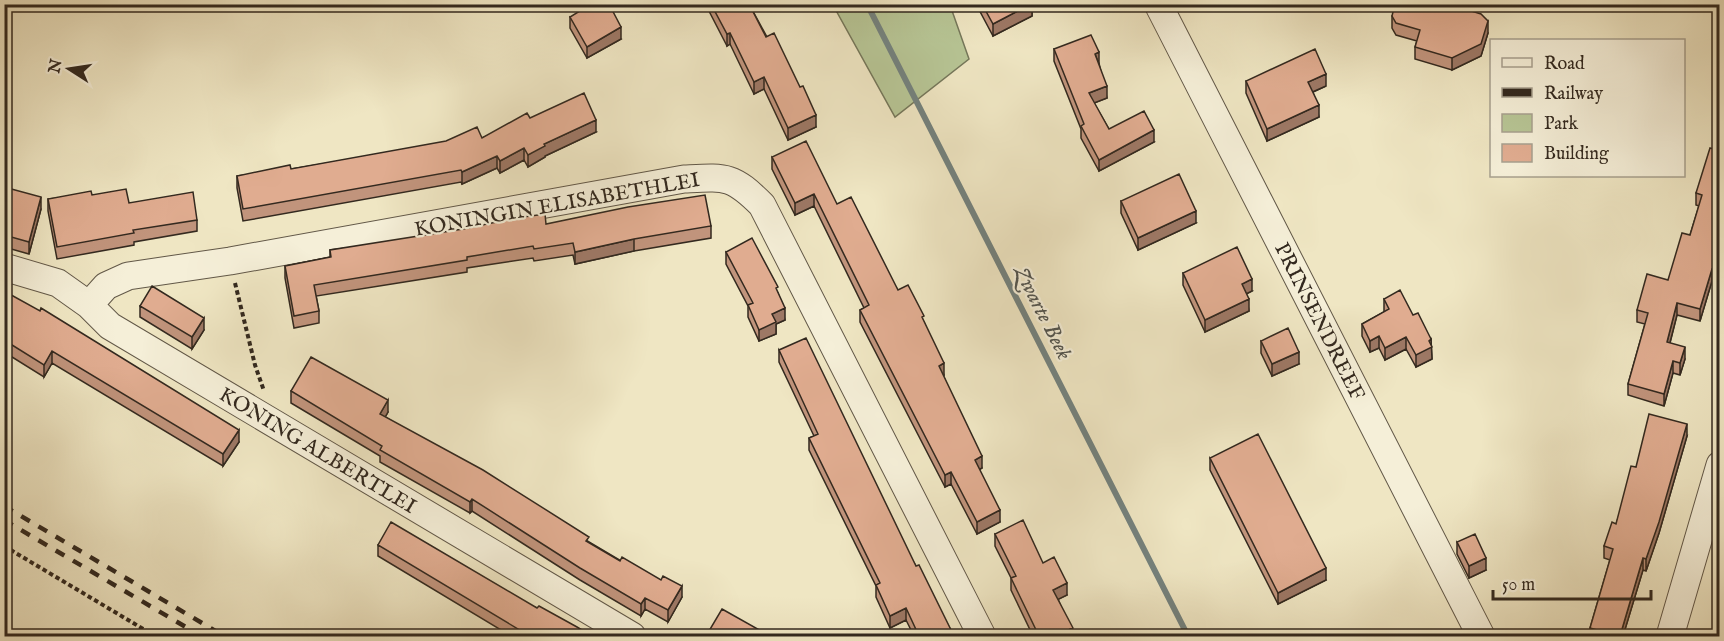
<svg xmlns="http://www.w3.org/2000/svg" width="1724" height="641" font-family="'IM FELL English',serif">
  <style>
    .green { fill: #b7c595; stroke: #75775a; stroke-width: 1.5 }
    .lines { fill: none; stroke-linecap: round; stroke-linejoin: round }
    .stream { stroke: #74827e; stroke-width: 6 }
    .minor-casing { stroke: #625848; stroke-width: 29 }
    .path { stroke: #33291f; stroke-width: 4; stroke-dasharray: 4.5 3; stroke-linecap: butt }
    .minor { stroke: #f5efd8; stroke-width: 27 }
    .rail { stroke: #33291f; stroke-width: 4.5; stroke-dasharray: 10 10; stroke-linecap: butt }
    .wall { fill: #c1947c; stroke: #33291f; stroke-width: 1.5 }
    .shaded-wall { fill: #9d7865; stroke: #33291f; stroke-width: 1.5 }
    .building { fill: #e0ac90; stroke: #33291f; stroke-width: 1.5 }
    .labels { text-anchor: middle; stroke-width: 4.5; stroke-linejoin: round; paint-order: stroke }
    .street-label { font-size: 21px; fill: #33291f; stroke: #f5efd8 }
    .water-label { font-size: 22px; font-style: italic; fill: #53554f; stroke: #f5efd8 }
  </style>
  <rect width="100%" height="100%" fill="#efe6c3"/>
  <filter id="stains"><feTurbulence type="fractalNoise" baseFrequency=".00333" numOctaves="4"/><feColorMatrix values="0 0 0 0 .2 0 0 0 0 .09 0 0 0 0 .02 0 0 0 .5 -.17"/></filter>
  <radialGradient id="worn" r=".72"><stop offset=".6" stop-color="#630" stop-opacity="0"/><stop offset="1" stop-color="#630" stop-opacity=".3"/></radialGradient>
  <!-- green -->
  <path class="green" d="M 833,5 L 950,5 L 969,59 L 895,117 Z"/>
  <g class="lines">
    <!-- stream -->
    <path class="stream" d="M 867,4 L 1188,636"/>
    <defs>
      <path id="minor" d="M 1158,4 L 1481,636
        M 4,267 L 58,283 L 89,305 L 110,326 L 632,636
        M 89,305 L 106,286 L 128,276 L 230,261 L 684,179 C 726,177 732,175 762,205 L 982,636
        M 1670,636 L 1720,465"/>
    </defs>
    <!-- minor casing -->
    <use href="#minor" class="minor-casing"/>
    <!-- path -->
    <path class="path" d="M 235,283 L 255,365 L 264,391
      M 4,546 L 155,636"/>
    <!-- minor -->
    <use href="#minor" class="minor"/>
    <!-- rail -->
    <path class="rail" d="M 4,506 L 224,636
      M 4,520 L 201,636"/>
  </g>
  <!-- wall -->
  <path class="wall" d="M 709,4 L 749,4 L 816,127 L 788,140 L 764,89 L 754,94 L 730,44 L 727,46 L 709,11 Z
    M 976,4 L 1032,4 L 1032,16 L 993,36 Z
    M 1471,11 L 1488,33 L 1481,56 L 1452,70 L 1415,59 L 1415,47 L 1417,41 L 1396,35 L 1392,28 L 1392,16 Z
    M 570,17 L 621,39 L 587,58 L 570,28 Z
    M 1054,49 L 1099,63 L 1107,98 L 1094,103 L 1109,129 L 1154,142 L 1099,171 L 1081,138 L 1081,129 L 1054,61 Z
    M 1246,81 L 1326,86 L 1313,92 L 1319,117 L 1267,141 L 1246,93 Z
    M 530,118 L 596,132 L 545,156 L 545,157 L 528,167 L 524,160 L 500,173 L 497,168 L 462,184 L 461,182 L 243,221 L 237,188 L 237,176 L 291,169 L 482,138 Z
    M 1719,150 L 1719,283 L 1712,281 L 1700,321 L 1677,315 L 1670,343 L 1685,359 L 1680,375 L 1673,373 L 1664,406 L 1628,395 L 1628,384 L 1645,324 L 1637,322 L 1637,310 L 1668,280 L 1690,235 L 1699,206 L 1696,205 L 1696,193 Z
    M 772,157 L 837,204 L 898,290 L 924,322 L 944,375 L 943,375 L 982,468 L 979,470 L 1000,522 L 977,534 L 951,484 L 945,487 L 860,322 L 860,310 L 864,308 L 814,206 L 795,215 L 772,169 Z
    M 4,187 L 41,209 L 29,254 L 4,247 Z
    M 92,195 L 129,203 L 197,220 L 197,231 L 134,242 L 134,245 L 57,259 L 48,211 L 48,199 Z
    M 1121,201 L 1196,223 L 1138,250 L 1121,213 Z
    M 546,224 L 711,226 L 711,238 L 634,251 L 575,264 L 573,255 L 534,261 L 533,258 L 467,268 L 467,272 L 316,296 L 319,311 L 319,323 L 294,328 L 285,278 L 285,266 L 330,257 L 330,250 Z
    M 726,252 L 778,293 L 785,320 L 776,324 L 776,334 L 759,341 L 748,317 L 748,306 L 726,264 Z
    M 1183,273 L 1252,291 L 1246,294 L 1249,311 L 1205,332 L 1183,285 Z
    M 4,291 L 239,442 L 223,466 L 52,363 L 44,377 L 4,352 Z
    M 1384,299 L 1413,315 L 1431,339 L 1432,359 L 1416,367 L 1406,349 L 1385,360 L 1379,348 L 1370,352 L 1362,336 L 1362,324 L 1384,312 Z
    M 140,306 L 204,330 L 192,349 L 140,317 Z
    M 1261,341 L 1299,364 L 1272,376 L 1261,353 Z
    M 779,350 L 916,566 L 954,636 L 914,636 L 906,620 L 890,628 L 876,597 L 876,586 L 809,450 L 809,438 L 814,436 L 779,362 Z
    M 291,391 L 388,412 L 385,417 L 589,542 L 682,597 L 668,622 L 645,609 L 641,616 L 580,580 L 472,511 L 470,513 L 380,462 L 380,456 L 291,403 Z
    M 1687,436 L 1659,533 L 1646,571 L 1643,570 L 1623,636 L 1590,636 L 1590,628 L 1610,560 L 1604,558 L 1604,546 L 1616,524 L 1636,467 Z
    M 1210,458 L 1326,580 L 1278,604 L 1210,470 Z
    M 995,534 L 1043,563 L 1067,595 L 1058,599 L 1073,636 L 1033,636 L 1011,590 L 1011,578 L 995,546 Z
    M 1457,542 L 1486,570 L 1469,578 L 1457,554 Z
    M 378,545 L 537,608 L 592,636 L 511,636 L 378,556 Z"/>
  <!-- shaded-wall -->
  <path class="shaded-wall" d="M 1031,4 L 1032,4 L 1032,16 L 993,36 L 993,24 Z
    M 1488,21 L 1488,33 L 1481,56 L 1452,70 L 1452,58 Z
    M 621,27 L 621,39 L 587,58 L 587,47 Z
    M 730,33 L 730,44 L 727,46 L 727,34 Z
    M 1099,52 L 1099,64 L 1095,54 Z
    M 1326,74 L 1326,86 L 1308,94 L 1308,82 Z
    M 764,77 L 764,89 L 754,94 L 754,82 Z
    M 1107,86 L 1107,98 L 1089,105 L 1089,93 Z
    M 1319,105 L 1319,117 L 1267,141 L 1267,129 Z
    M 816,115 L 816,127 L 788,140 L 788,128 Z
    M 596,120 L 596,132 L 545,156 L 545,157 L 528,167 L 528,155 L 544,144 Z
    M 1154,130 L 1154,142 L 1099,171 L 1099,160 Z
    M 524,148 L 524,160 L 500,173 L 500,161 Z
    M 497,156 L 497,168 L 462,184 L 462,172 Z
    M 814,194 L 814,206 L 795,215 L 795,203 Z
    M 41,197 L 41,209 L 29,254 L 29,242 Z
    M 1196,211 L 1196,223 L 1138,250 L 1138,238 Z
    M 634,239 L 634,251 L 575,264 L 575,252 Z
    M 1712,269 L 1712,281 L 1700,321 L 1700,309 Z
    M 1252,279 L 1252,291 L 1242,296 L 1242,284 Z
    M 1249,299 L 1249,311 L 1205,332 L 1205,320 Z
    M 1677,303 L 1677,315 L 1667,354 L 1667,342 Z
    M 785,308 L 785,320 L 776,324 L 776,334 L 759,341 L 759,330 L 772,314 Z
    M 204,318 L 204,330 L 192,349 L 192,337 Z
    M 1379,336 L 1379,348 L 1370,352 L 1370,341 Z
    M 1406,337 L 1406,349 L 1385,360 L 1385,348 Z
    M 1431,339 L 1432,359 L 1416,367 L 1416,355 L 1429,341 Z
    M 1685,347 L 1685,359 L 1680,375 L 1680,363 Z
    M 52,351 L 52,363 L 44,377 L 44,365 Z
    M 1299,352 L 1299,364 L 1272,376 L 1272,364 Z
    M 1673,361 L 1673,373 L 1664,406 L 1664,394 Z
    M 944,363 L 944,375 L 939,377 L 939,366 Z
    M 388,400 L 388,412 L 380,426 L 380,414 Z
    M 1687,424 L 1687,436 L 1659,533 L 1646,571 L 1646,559 Z
    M 239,430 L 239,442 L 223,466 L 223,454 Z
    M 982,456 L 982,468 L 975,472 L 975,460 Z
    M 951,472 L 951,484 L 945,487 L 945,475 Z
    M 472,499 L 472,511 L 470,513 L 470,502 Z
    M 1000,510 L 1000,522 L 977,534 L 977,522 Z
    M 1486,558 L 1486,570 L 1469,578 L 1469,566 Z
    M 1643,558 L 1643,570 L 1623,636 L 1620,636 Z
    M 1326,568 L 1326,580 L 1278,604 L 1278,593 Z
    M 1067,583 L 1067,595 L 1053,602 L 1053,590 Z
    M 682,586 L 682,597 L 668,622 L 668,610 Z
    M 645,598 L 645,609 L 641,616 L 641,604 Z
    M 906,608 L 906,620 L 890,628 L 890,616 Z"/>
  <!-- building -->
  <path class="building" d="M 591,4 L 609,4 L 621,27 L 587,47 L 570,17 Z
    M 711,4 L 749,4 L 766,37 L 774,33 L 800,87 L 803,86 L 816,115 L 788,128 L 764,77 L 754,82 L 730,33 L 727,34 Z
    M 982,4 L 1031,4 L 993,24 Z
    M 1395,4 L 1468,4 L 1471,11 L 1481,14 L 1488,21 L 1481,44 L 1452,58 L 1415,47 L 1420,30 L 1396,23 L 1392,16 Z
    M 1091,35 L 1099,52 L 1095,54 L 1107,86 L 1089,93 L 1109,129 L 1144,111 L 1154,130 L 1099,160 L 1081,126 L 1084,124 L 1054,49 Z
    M 1315,49 L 1326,74 L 1308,82 L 1319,105 L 1267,129 L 1246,81 Z
    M 584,93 L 596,120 L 544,144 L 545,146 L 528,155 L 524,148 L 500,161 L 497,156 L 462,172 L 461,170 L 243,209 L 237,176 L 290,165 L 291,169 L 446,141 L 477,127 L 482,138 L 527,113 L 530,118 Z
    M 806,141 L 837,204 L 851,197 L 898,290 L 908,285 L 924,316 L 922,317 L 944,363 L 939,366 L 982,456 L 975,460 L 1000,510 L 977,522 L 951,472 L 945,475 L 860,310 L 869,305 L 814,194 L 795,203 L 772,157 Z
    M 1710,148 L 1719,150 L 1719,271 L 1712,269 L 1700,309 L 1677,303 L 1667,342 L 1685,347 L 1680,363 L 1673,361 L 1664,394 L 1628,384 L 1648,313 L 1637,310 L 1647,274 L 1668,280 L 1682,233 L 1690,235 L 1702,195 L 1696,193 Z
    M 1179,174 L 1196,211 L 1138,238 L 1121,201 Z
    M 4,187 L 41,197 L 29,242 L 4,235 Z
    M 126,189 L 129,203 L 193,192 L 197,220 L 133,230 L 134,233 L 57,247 L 48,199 L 91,191 L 92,195 Z
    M 705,195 L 711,226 L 634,239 L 575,252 L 573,243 L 534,249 L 533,246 L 467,257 L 467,260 L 314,285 L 319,311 L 294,316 L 285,266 L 331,257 L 330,250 L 463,229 L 516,218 L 545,214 L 546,224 L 628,207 Z
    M 752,238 L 778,287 L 776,288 L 785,308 L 772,314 L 776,322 L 759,330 L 748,305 L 753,303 L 726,252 Z
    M 1237,247 L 1252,279 L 1242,284 L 1249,299 L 1205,320 L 1183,273 Z
    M 152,286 L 204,318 L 192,337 L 140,306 Z
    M 1400,290 L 1413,315 L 1418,313 L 1431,339 L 1429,341 L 1432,347 L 1416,355 L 1406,337 L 1385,348 L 1379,336 L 1370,341 L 1362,324 L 1389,309 L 1384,299 Z
    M 4,291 L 40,311 L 41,308 L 239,430 L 223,454 L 52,351 L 44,365 L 4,340 Z
    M 1288,328 L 1299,352 L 1272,364 L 1261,341 Z
    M 806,338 L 916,566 L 919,565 L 954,636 L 919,636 L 906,608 L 890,616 L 876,585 L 880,583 L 809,438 L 818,434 L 779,350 Z
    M 311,357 L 388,400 L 380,414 L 483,470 L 589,537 L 586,541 L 620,561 L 622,557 L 661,580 L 663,576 L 682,586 L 668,610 L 645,598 L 641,604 L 580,568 L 472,499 L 470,502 L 380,450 L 382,446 L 291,391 Z
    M 1649,414 L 1687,424 L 1659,522 L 1646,559 L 1643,558 L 1620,636 L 1618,636 L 1590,628 L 1613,549 L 1604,546 L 1612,522 L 1616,524 L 1631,466 L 1636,467 Z
    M 1258,434 L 1326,568 L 1278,593 L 1210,458 Z
    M 1023,520 L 1043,563 L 1054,557 L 1067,583 L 1053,590 L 1073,628 L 1070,629 L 1073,636 L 1039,636 L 1011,578 L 1016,576 L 995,534 Z
    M 391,522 L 537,608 L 539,606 L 577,627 L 592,636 L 525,636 L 522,634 L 523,632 L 378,545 Z
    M 1475,534 L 1486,558 L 1469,566 L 1457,542 Z
    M 722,609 L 770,636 L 706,636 Z"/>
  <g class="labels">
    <!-- street labels -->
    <g class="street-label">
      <text transform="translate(557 204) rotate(-10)" y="7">KONINGIN ELISABETHLEI</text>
      <text transform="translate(1320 321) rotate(63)" y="7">PRINSENDREEF</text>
      <text transform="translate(318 450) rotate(31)" y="7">KONING ALBERTLEI</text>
    </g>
    <!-- water labels -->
    <g class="water-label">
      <text transform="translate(1044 312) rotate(63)" y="8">Zwarte Beek</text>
    </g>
  </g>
  <!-- margin -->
  <rect width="1724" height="641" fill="none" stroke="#efe6c3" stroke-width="24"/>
  <rect x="6" y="6" width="1712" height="629" fill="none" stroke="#33291f" stroke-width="3"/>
  <rect x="12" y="12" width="1700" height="617" fill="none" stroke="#33291f" stroke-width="1.5"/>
  <!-- legend -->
  <rect x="1490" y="39" width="195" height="138" fill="#f5efd8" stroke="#a7a08e" stroke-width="1.5"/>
  <rect x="1502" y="58" width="30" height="9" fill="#f5efd8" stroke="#a7a08e" stroke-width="1.5"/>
  <text x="1544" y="69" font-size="18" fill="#33291f">Road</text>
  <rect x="1502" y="88" width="30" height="9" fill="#33291f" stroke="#a7a08e" stroke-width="1.5"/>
  <text x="1544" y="99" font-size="18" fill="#33291f">Railway</text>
  <rect x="1502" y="114" width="30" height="18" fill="#b7c595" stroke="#a7a08e" stroke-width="1.5"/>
  <text x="1544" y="129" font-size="18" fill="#33291f">Park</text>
  <rect x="1502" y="144" width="30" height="18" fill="#e0ac90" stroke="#a7a08e" stroke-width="1.5"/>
  <text x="1544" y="159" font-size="18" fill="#33291f">Building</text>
  <!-- north arrow -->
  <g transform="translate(69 69) rotate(282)" stroke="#f5efd8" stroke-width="4.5" paint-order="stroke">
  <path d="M0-4.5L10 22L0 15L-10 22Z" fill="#33291f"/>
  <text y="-9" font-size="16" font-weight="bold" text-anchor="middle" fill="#33291f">N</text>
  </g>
  <!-- scale -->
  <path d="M1493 590v9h158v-9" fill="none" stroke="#33291f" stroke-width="3"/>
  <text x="1502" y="590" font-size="18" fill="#33291f" stroke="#f5efd8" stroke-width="4.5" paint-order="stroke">50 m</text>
  <rect width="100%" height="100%" filter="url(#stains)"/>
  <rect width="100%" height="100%" fill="url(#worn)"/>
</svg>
